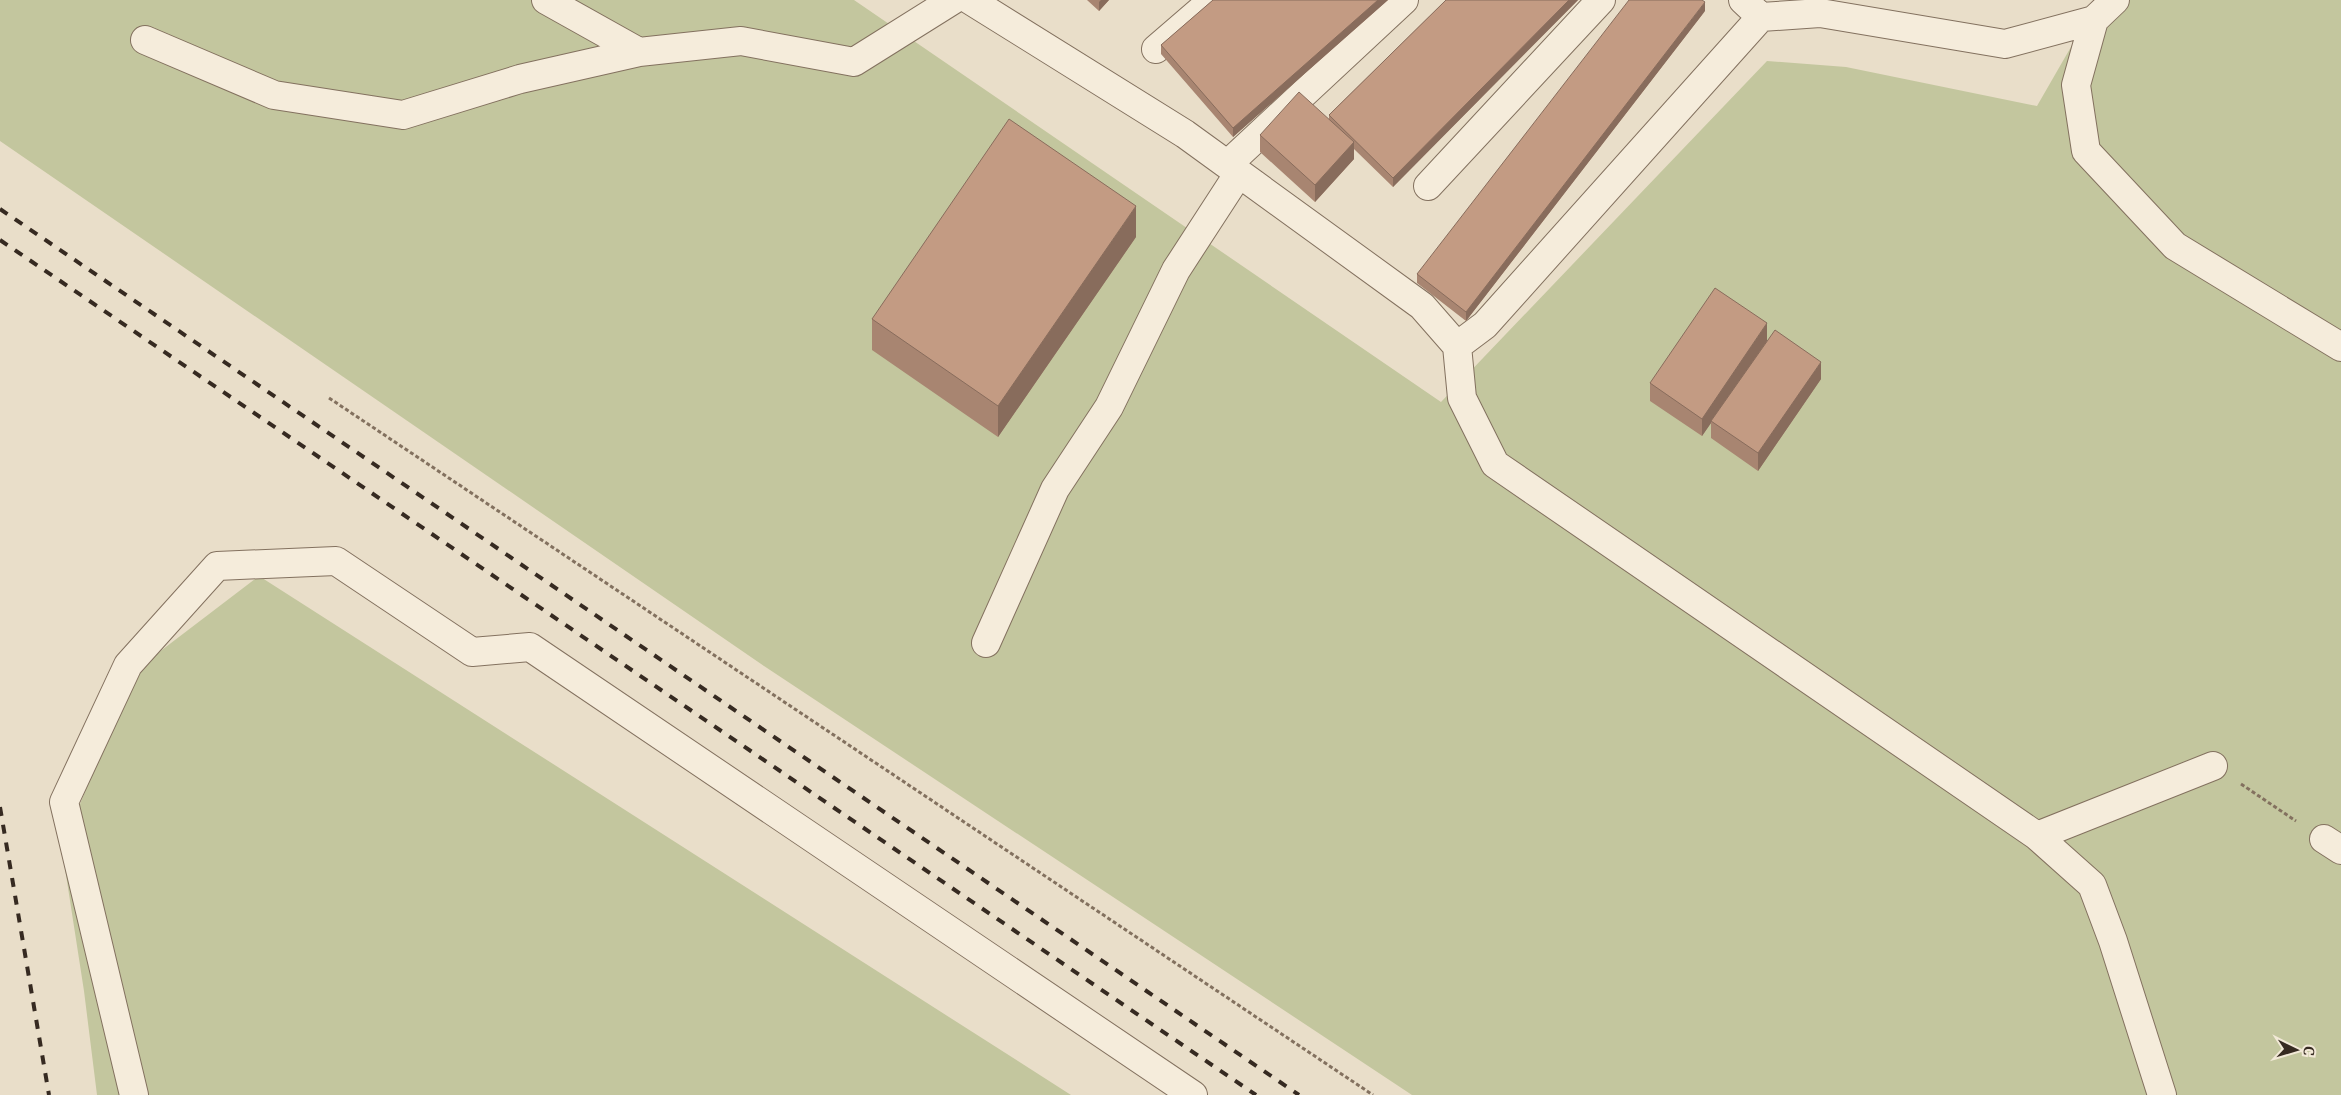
<svg xmlns="http://www.w3.org/2000/svg" width="2341" height="1095" font-family="Merriweather,serif">
  <style>
    .green { fill: #c3c69e }
    .lines { fill: none; stroke-linecap: round; stroke-linejoin: round }
    .minor-casing { stroke: #83715f; stroke-width: 30 }
    .path { stroke: #83715f; stroke-width: 3; stroke-dasharray: 4 2.5; stroke-linecap: butt }
    .minor { stroke: #f5ecdb; stroke-width: 28 }
    .rail { stroke: #362a21; stroke-width: 4; stroke-dasharray: 9 9; stroke-linecap: butt }
    .wall { fill: #a88571 }
    .shaded-wall { fill: #886c5c }
    .building { fill: #c39b83; stroke: #886c5c }
  </style>
  <rect width="100%" height="100%" fill="#e9dec9"/>
  <!-- green -->
  <path class="green" d="M 0,0 L 854,0 L 1441,402 L 1767,61 L 1846,67 L 2037,106 L 2098,0 L 2341,0 L 2341,1095 L 1412,1095 L 764,666 L 0,141 Z
    M 259,576 L 1071,1095 L 97,1095 L 84,991 L 62,849 L 133,672 Z"/>
  <g class="lines">
    <defs>
      <path id="minor" d="M 546,0 L 639,52 L 741,41 L 854,62 L 953,0
        M 970,0 L 1185,134 L 1422,306 L 1457,346 L 1485,325 L 1761,17 L 1820,13 L 2005,44 L 2094,20 L 2115,0
        M 1743,0 L 1761,17
        M 2094,20 L 2076,85 L 2086,151 L 2175,246 L 2341,347
        M 145,40 L 274,95 L 403,115 L 520,79 L 639,52
        M 1156,49 L 1213,0
        M 1228,164 L 1404,0
        M 1428,186 L 1601,0
        M 1457,346 L 1462,398 L 1495,464 L 2037,836 L 2092,885 L 2113,941 L 2162,1095
        M 986,643 L 1055,489 L 1109,407 L 1176,270 L 1239,173
        M 2037,836 L 2213,766
        M 2324,839 L 2341,850
        M 134,1095 L 64,802 L 128,665 L 217,566 L 336,561 L 472,652 L 530,647 L 1193,1095"/>
    </defs>
    <!-- minor casing -->
    <use href="#minor" class="minor-casing"/>
    <!-- path -->
    <path class="path" d="M 329,398 L 1373,1095
      M 2241,784 L 2296,821"/>
    <!-- minor -->
    <use href="#minor" class="minor"/>
    <!-- rail -->
    <path class="rail" d="M 0,209 L 1299,1095
      M 0,240 L 1256,1095
      M 0,807 L 49,1095"/>
  </g>
  <!-- wall -->
  <path class="wall" d="M 1087,0 L 1109,0 L 1099,11 Z
    M 1213,0 L 1388,0 L 1233,137 L 1161,54 L 1161,45 Z
    M 1446,0 L 1578,0 L 1393,187 L 1354,149 L 1354,159 L 1315,202 L 1260,152 L 1260,135 L 1329,119 L 1329,115 Z
    M 1705,11 L 1466,321 L 1417,283 L 1417,274 Z
    M 1136,237 L 998,437 L 872,350 L 872,319 Z
    M 1767,341 L 1821,379 L 1758,471 L 1711,438 L 1711,423 L 1702,436 L 1650,401 L 1650,383 Z"/>
  <!-- shaded-wall -->
  <path class="shaded-wall" d="M 1101,0 L 1109,0 L 1099,11 L 1099,2 Z
    M 1378,0 L 1388,0 L 1233,137 L 1233,128 Z
    M 1569,0 L 1578,0 L 1393,187 L 1393,178 Z
    M 1705,2 L 1705,11 L 1466,321 L 1466,312 Z
    M 1354,142 L 1354,159 L 1315,202 L 1315,185 Z
    M 1136,206 L 1136,237 L 998,437 L 998,406 Z
    M 1767,323 L 1767,341 L 1711,421 L 1711,423 L 1702,436 L 1702,419 Z
    M 1821,362 L 1821,379 L 1758,471 L 1758,453 Z"/>
  <!-- building -->
  <path class="building" d="M 1213,0 L 1378,0 L 1233,128 L 1161,45 Z
    M 1446,0 L 1569,0 L 1393,178 L 1329,115 Z
    M 1629,0 L 1702,0 L 1705,2 L 1466,312 L 1417,274 Z
    M 1299,92 L 1354,142 L 1315,185 L 1260,135 Z
    M 1009,119 L 1136,206 L 998,406 L 872,319 Z
    M 1715,288 L 1767,323 L 1702,419 L 1650,383 Z
    M 1775,330 L 1821,362 L 1758,453 L 1711,421 Z"/>
  <!-- north arrow -->
  <g transform="translate(2296 1050) rotate(95)" stroke="#f2e9d7" stroke-width="4" paint-order="stroke">
  <path d="M0-4L9 19L0 12L-9 19Z" fill="#362a21"/>
  <text y="-8" font-size="14" font-weight="bold" text-anchor="middle" fill="#362a21">С</text>
  </g>
</svg>
